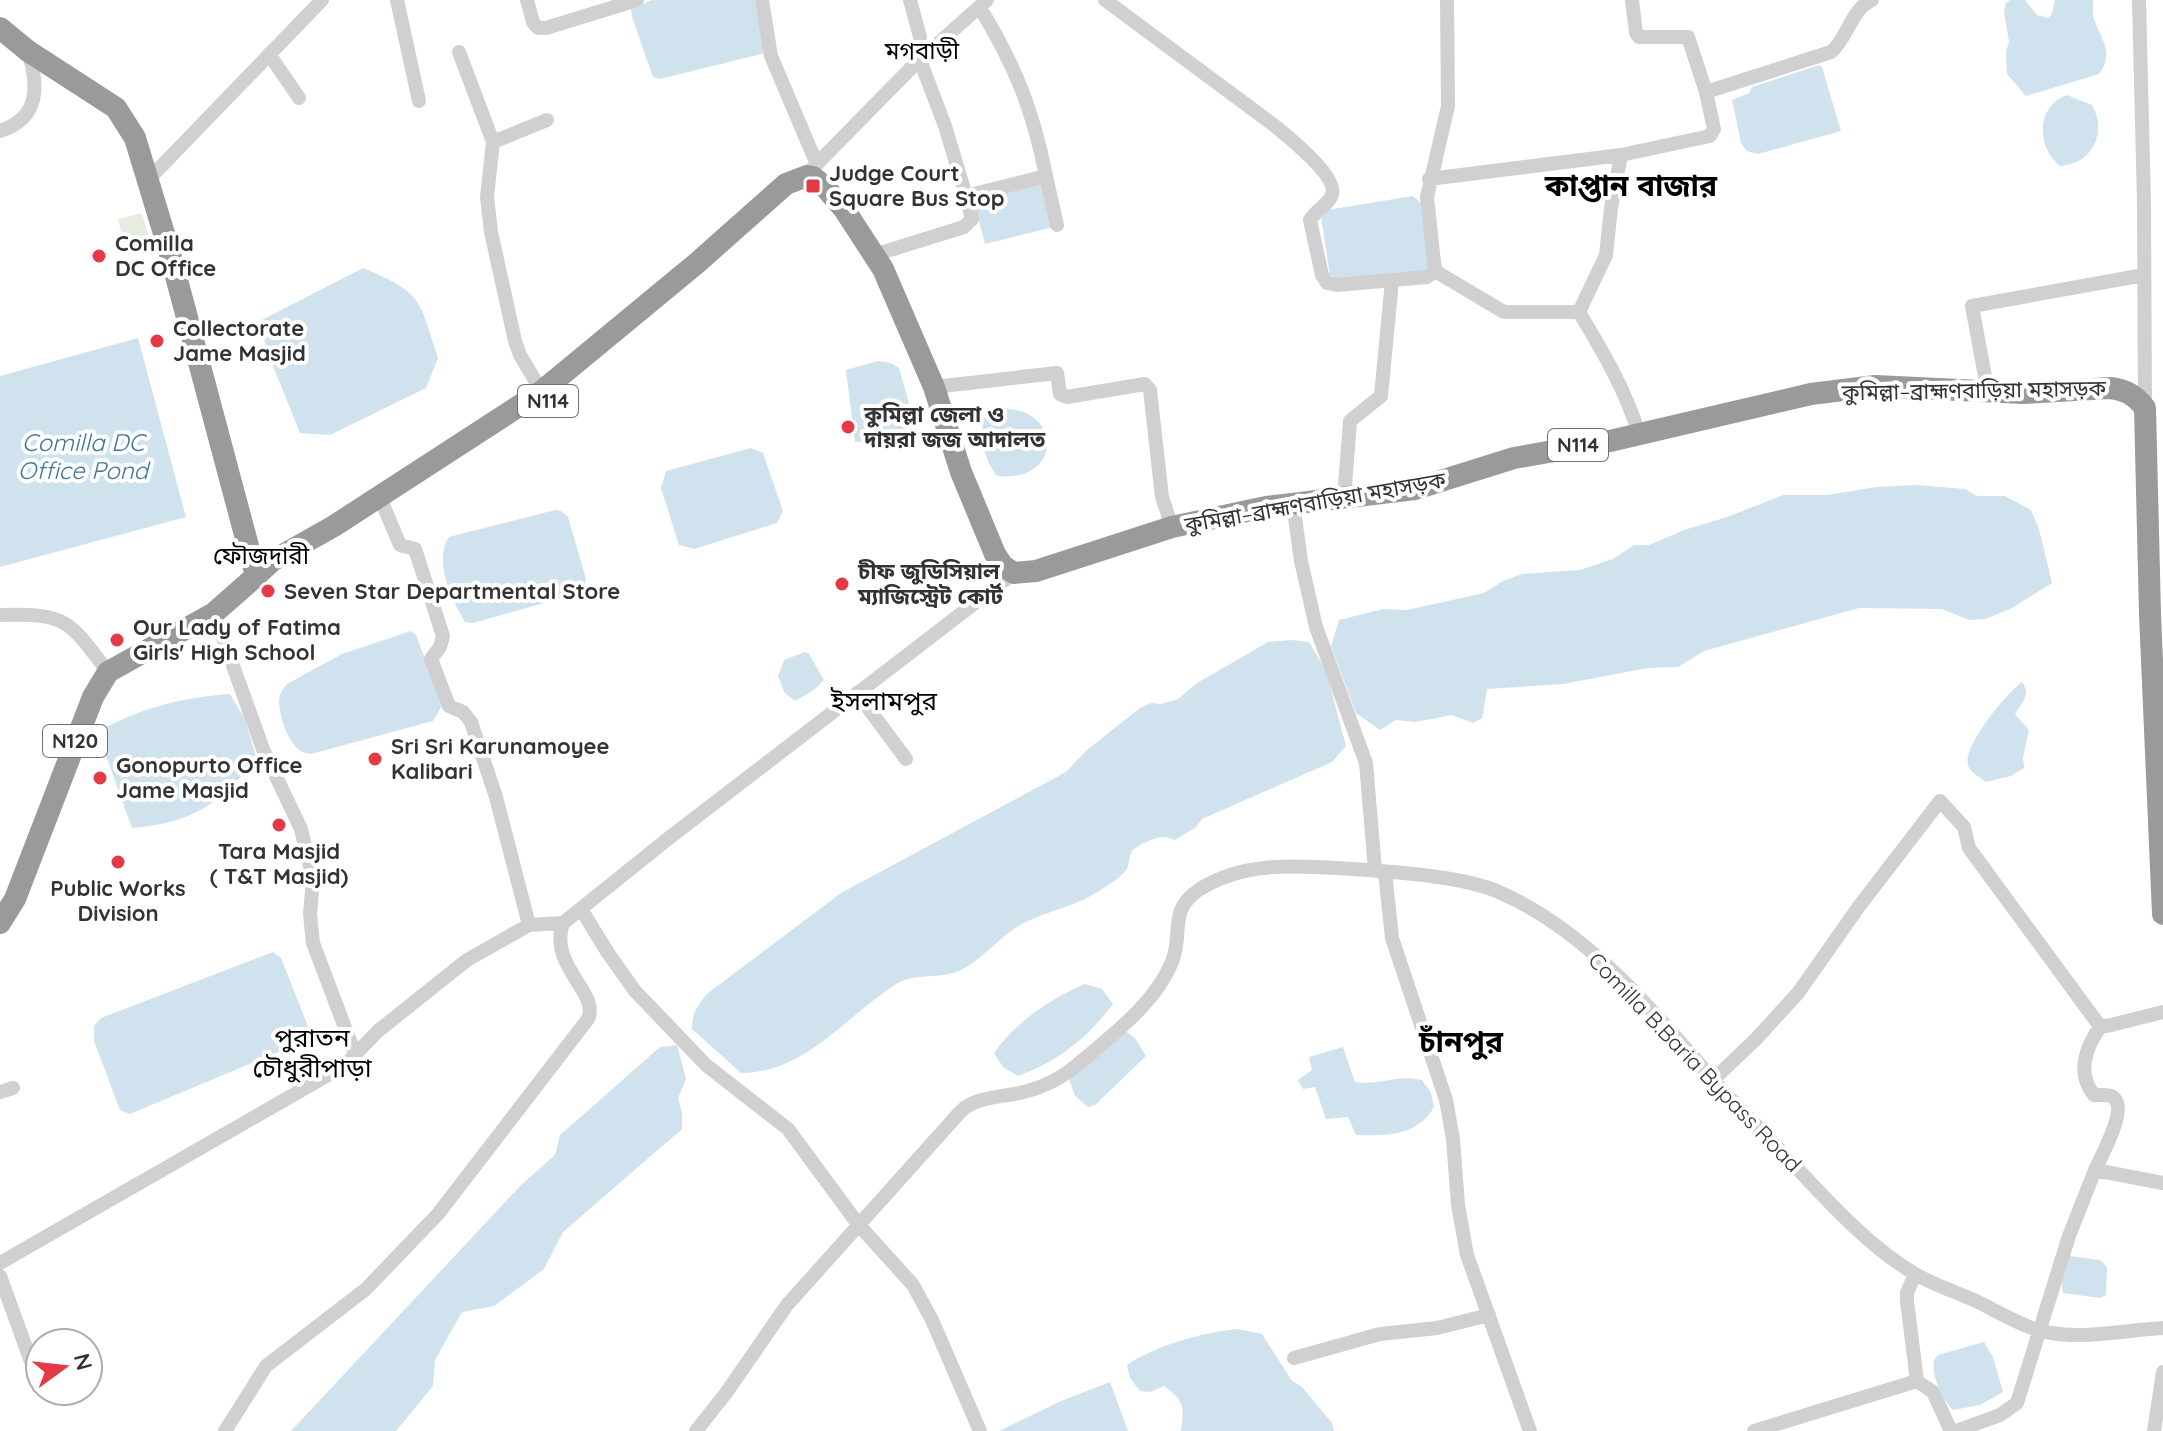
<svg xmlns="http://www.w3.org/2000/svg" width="2163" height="1431" font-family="Quicksand,'Noto Sans Bengali',sans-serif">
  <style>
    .green { fill: #e6ecdf }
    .water { fill: #cfe2ee }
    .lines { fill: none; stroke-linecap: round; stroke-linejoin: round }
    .minor { stroke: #d0d0d0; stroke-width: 14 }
    .highway { stroke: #9a9a9a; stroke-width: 22 }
    .poi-dot { fill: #e63946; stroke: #fff; stroke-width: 3 }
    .labels { text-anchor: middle; stroke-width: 8; stroke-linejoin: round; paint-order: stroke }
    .shield { fill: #fff; stroke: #707070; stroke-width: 2 }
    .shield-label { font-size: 20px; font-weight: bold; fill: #333 }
    .poi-label { font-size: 22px; font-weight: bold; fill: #333; stroke: #fff; text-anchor: start }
    .street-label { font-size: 22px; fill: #333; stroke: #fff }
    .neighbourhood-label { font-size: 24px; fill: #000; stroke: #fff }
    .water-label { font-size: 24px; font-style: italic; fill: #3f7597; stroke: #fff }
    .quarter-label { font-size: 26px; fill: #000; stroke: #fff }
    .district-label { font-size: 30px; font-weight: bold; fill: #000; stroke: #fff }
  </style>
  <rect width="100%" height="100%" fill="#fff"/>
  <!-- green -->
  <path class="green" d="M 142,213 L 149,237 L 124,244 L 118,219 Z"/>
  <!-- water -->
  <path class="water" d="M 652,0 L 755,0 L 765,53 L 660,79 L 653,77 L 632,17 L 631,9 Z
    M 2010,0 L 2025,0 L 2037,15 L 2048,18 L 2052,14 L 2055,0 L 2093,0 C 2093,6 2092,14 2094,19 C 2101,40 2115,52 2099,74 L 2026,96 L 2007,74 L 2006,51 L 2009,42 L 2004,11 L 2006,3 Z
    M 1819,65 L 1822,67 L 1841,131 L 1758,154 L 1747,151 L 1741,143 L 1732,100 L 1749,93 L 1752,87 Z
    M 2067,95 L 2092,105 C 2108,133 2092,164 2060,166 C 2036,147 2036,106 2067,95 Z
    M 1041,182 L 1053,227 L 985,244 L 973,199 Z
    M 1413,196 L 1421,203 L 1429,269 L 1425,272 L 1336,279 L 1330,275 L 1321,217 L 1327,210 Z
    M 363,268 C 423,293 419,299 438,358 L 426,388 L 330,435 L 300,433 L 267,351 L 260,321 Z
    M 138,338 L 186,517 L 0,567 L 0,376 Z
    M 878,361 L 891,363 L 899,368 L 916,427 C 908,445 873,441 855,442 L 846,370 Z
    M 1007,409 C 1062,411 1062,483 997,476 C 984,459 979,439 984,418 Z
    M 751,448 L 763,453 L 783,511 L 777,523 L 694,549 L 679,545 L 661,488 L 666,471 Z
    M 1916,485 L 1965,489 L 1977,496 L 2005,496 L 2031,510 L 2039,529 L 2052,583 L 2010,609 L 1985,619 L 1969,620 L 1942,609 L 1859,608 L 1704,651 L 1678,667 L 1648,668 L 1563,684 L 1487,689 L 1482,718 L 1473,723 L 1452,715 L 1415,722 L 1396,720 L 1380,730 L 1356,713 L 1331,646 L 1339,620 L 1383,609 L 1407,610 L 1484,593 L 1503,581 L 1522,574 L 1580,570 L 1613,559 L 1634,545 L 1649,545 L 1684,530 L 1727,517 L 1783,495 L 1827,495 L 1876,487 Z
    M 555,510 L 561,511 L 568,517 L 586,579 L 583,592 L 473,623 L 465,622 C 452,600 433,561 449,537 Z
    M 411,631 L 416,635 L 440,698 L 441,707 L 433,721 L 311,754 C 291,754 280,720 279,702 C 279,695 282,690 287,684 L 342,654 Z
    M 1292,640 L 1309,642 L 1326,671 L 1346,746 L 1332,762 L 1202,819 L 1196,827 L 1175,840 C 1171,839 1167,837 1163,837 C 1156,837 1134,846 1131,853 C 1128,859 1130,865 1126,870 C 1120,878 1110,884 1102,889 C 1078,906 1050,910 1024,923 C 1000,935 985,958 961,970 C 939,980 917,972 896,984 C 846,1016 805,1073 741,1073 L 692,1029 C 692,1013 698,1004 708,993 L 841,893 L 1066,772 L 1087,750 L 1140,708 L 1151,703 L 1161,704 L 1178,699 L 1197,683 L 1268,642 Z
    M 805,652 L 809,654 L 824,680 L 814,690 L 795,701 L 784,692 L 778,676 L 784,660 Z
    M 2022,682 C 2031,694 2023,702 2015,714 L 2029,730 L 2023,757 L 2024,768 L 2011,776 L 1986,782 C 1980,777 1970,773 1968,765 C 1963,745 2007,693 2022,682 Z
    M 230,694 L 245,719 L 256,757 C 222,805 190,823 132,828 L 104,750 L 105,728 C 144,707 185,697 230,694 Z
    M 273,952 L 281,958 L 311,1034 L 307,1040 L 130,1114 L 120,1110 L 94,1041 L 94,1026 L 101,1018 Z
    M 1085,984 L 1102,989 L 1113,1004 C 1087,1038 1059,1061 1018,1076 L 1003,1067 L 994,1053 C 1016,1022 1050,999 1085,984 Z
    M 1124,1030 L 1135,1038 L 1146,1056 L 1095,1105 L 1088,1107 L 1075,1096 L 1069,1079 Z
    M 677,1045 L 686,1079 L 678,1098 L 682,1113 L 682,1129 L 563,1232 L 544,1269 L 494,1306 L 462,1312 L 435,1360 L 433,1386 L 396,1431 L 291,1431 L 522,1184 L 555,1155 L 560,1135 L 660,1047 Z
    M 1343,1047 L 1355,1082 C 1382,1086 1395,1074 1422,1080 L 1431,1093 L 1434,1107 C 1418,1136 1386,1136 1356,1135 L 1348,1117 L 1326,1119 L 1315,1087 L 1303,1089 L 1298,1080 L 1312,1070 L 1309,1057 Z
    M 2069,1256 L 2100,1260 L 2107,1267 L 2106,1295 L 2100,1298 L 2063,1293 L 2061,1280 Z
    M 1237,1329 L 1262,1334 L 1292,1381 L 1302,1387 L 1332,1423 L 1334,1431 L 1181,1431 C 1184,1407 1185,1401 1164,1386 L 1150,1392 L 1140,1391 L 1130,1378 L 1127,1365 C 1154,1346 1204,1332 1237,1329 Z
    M 1984,1342 L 1993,1357 L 2003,1392 L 1980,1405 L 1953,1410 C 1942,1399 1931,1375 1934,1360 L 1938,1355 Z
    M 1110,1382 L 1128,1431 L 999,1431 L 1061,1401 Z"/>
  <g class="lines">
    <!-- minor -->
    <path class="minor" d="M 397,0 L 419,101
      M 527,0 L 533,22 L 538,28 L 546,28 L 637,0
      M 762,0 L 771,56 L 816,162
      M 910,0 L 920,37 L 915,64
      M 1105,0 L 1275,126 C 1288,137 1342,179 1331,197 C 1326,206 1315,211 1310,220 L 1322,275 L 1327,283 L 1337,285 L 1427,277 L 1435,271
      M 1632,0 L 1636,33 L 1639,37 L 1688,37 L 1706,92
      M 2139,0 L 2144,203 L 2145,408
      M 980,8 C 1015,65 1033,110 1046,176
      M 459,52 L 493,142
      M 269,54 L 299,98
      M 920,60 L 945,126 L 966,196
      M 547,120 L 493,142 L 487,197 L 491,232 L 515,341 L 520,355 L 548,402
      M 0,131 C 40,118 39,86 28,51
      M 804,177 L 915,64 L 987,0
      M 149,179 L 322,0
      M 1429,179 L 1621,155
      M 874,255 L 964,227 L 972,219 L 966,196 L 1046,176 L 1057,225
      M 1435,271 L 1427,197 L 1448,106 L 1447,0
      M 1435,271 L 1504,312 L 1579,312
      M 934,387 L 1057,373 L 1060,394 L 1067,397 L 1145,384 L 1150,390 L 1162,497 L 1172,527
      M 1988,393 L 1972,306 L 2144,275
      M 1639,434 C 1626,391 1602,350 1579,312 L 1606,255 L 1611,208 L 1621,155 L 1710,136 L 1714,129 L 1706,92 L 1831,52 C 1847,39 1852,8 1872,0
      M 1344,499 L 1350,421 L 1381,396 L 1392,281
      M 1293,503 L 1301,561 L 1316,627 L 1366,763 L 1375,870
      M 384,507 L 400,545 L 415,549 L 443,636 L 440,647 L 431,659 L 449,706 L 463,712 L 471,722 L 496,797 L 529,925
      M 214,613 L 263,749 L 301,829 L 313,880 L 310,914 L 313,943 L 355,1054
      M 0,615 C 68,613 69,621 108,672
      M 857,693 L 906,759
      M 1385,872 L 1392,938 L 1446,1100 L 1453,1139 L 1458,1205 L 1467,1255 L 1530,1431
      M 581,909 L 608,953 L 635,991 L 706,1065 L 788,1129 L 858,1224 L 913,1285 L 932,1320 L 980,1431
      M 1713,1080 L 1756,1039 L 1798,993 L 1860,905 L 1940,801 L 1964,827 L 1969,848 L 2099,1025 L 2107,1026 L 2163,1012
      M 0,1092 L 13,1088
      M 2095,1170 C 2101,1156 2129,1108 2113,1097 C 2108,1093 2100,1096 2094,1095 C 2076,1073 2086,1046 2101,1026
      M 0,1263 L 335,1071 L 348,1062 L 378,1031 L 467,960 L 529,925 L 563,923
      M 0,1276 L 33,1367
      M 1294,1358 L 1380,1334 L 1437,1328 L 1489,1315
      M 1917,1381 L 1933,1392 L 1951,1431
      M 225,1431 L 266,1366 L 366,1289 L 438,1214 L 588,1019 C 600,992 548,966 563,923 L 669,838 L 1014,573
      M 696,1431 L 726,1393 L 787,1305 L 961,1111 C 977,1096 1004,1097 1024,1092 C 1043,1087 1062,1078 1077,1065 C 1111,1036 1155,1004 1172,962 C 1184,932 1167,911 1200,889 C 1246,860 1301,866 1352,869 C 1393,872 1462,876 1499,892 C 1586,930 1650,1008 1711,1077 C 1732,1102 1756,1124 1778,1148 C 1819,1191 1863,1243 1915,1274 C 1934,1285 1956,1292 1976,1301 C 1999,1312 2026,1329 2051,1333 C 2087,1339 2127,1330 2163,1328
      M 1754,1431 L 1917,1381 L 1907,1301 L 1907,1293 L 1915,1274
      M 1956,1431 L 2000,1415 L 2017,1403 L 2069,1236 L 2095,1170 L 2163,1183
      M 2154,1431 L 2163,1372"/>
    <!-- highway -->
    <path class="highway" d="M 0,28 L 28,51 L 116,108 L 135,138 L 169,250 L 256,576 L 214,613 L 108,672 L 93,697 L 15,899 L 0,923
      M 256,576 L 272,561 L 334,526 L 542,391 L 697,263 L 786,184 L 807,176 L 813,177 L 823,185 L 844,209 L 883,269 L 934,387 L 961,472 L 995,554 L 1003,566 L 1014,573 L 1036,571 L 1172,527 L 1266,507 L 1415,489 L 1514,458 L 1610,441 L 1811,394 L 1875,386 L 2023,393 L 2110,388 C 2126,390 2135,395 2145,408 L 2150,614 L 2163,914"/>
  </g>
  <!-- markers -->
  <g class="poi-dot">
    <rect x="805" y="178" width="16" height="16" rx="4"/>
    <circle cx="99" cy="256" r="8"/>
    <circle cx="157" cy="341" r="8"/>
    <circle cx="848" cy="427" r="8"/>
    <circle cx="842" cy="584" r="8"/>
    <circle cx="268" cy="591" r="8"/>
    <circle cx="117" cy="640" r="8"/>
    <circle cx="375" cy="759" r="8"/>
    <circle cx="100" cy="778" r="8"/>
    <circle cx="279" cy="825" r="8"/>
    <circle cx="118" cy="862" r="8"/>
  </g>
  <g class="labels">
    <!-- shield labels -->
    <g class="shield">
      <rect x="518" y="385" width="60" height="32" rx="6"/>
      <rect x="1548" y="429" width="60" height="32" rx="6"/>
      <rect x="43" y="725" width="64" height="32" rx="6"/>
    </g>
    <g class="shield-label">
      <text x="548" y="408">N114</text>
      <text x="1578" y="452">N114</text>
      <text x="75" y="748">N120</text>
    </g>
    <!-- poi labels -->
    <g class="poi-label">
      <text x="829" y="181">Judge Court<tspan x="829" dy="25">Square Bus Stop</tspan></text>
      <text x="115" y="251">Comilla<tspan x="115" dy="25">DC Office</tspan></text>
      <text x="173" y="336">Collectorate<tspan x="173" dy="25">Jame Masjid</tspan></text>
      <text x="864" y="422">কুমিল্লা জেলা ও<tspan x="864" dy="25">দায়রা জজ আদালত</tspan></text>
      <text x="858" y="579">চীফ জুডিসিয়াল<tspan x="858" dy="25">ম্যাজিস্ট্রেট কোর্ট</tspan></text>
      <text x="284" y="599">Seven Star Departmental Store</text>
      <text x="133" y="635">Our Lady of Fatima<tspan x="133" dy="25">Girls' High School</tspan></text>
      <text x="391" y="754">Sri Sri Karunamoyee<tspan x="391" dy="25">Kalibari</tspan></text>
      <text x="116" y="773">Gonopurto Office<tspan x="116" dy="25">Jame Masjid</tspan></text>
      <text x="279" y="859" text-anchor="middle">Tara Masjid<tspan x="279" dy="25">( T&amp;T Masjid)</tspan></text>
      <text x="118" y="896" text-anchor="middle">Public Works<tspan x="118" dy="25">Division</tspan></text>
    </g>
    <!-- street labels -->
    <g class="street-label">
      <text transform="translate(1974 390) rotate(-1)" y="8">কুমিল্লা–ব্রাহ্মণবাড়িয়া মহাসড়ক</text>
      <text transform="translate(1315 502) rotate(-10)" y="8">কুমিল্লা–ব্রাহ্মণবাড়িয়া মহাসড়ক</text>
      <text transform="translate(1695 1062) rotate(46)" y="8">Comilla B.Baria Bypass Road</text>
    </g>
    <!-- neighbourhood labels -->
    <g class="neighbourhood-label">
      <text x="922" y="59">মগবাড়ী</text>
      <text x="261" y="564">ফৌজদারী</text>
    </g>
    <!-- water labels -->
    <g class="water-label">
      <text x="83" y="451">Comilla DC<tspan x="83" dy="28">Office Pond</tspan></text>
    </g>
    <!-- quarter labels -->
    <g class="quarter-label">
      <text x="884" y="710">ইসলামপুর</text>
      <text x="312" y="1047">পুরাতন<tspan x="312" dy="30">চৌধুরীপাড়া</tspan></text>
    </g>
    <!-- district labels -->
    <g class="district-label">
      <text x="1631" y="196">কাপ্তান বাজার</text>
      <text x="1461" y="1052">চাঁনপুর</text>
    </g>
  </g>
  <!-- north arrow -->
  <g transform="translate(64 1367) rotate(75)"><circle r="38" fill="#ffffff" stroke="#adadad" stroke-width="2"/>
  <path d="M0-6L14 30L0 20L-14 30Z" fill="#e63946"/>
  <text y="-12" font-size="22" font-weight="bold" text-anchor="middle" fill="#333333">N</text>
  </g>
</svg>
